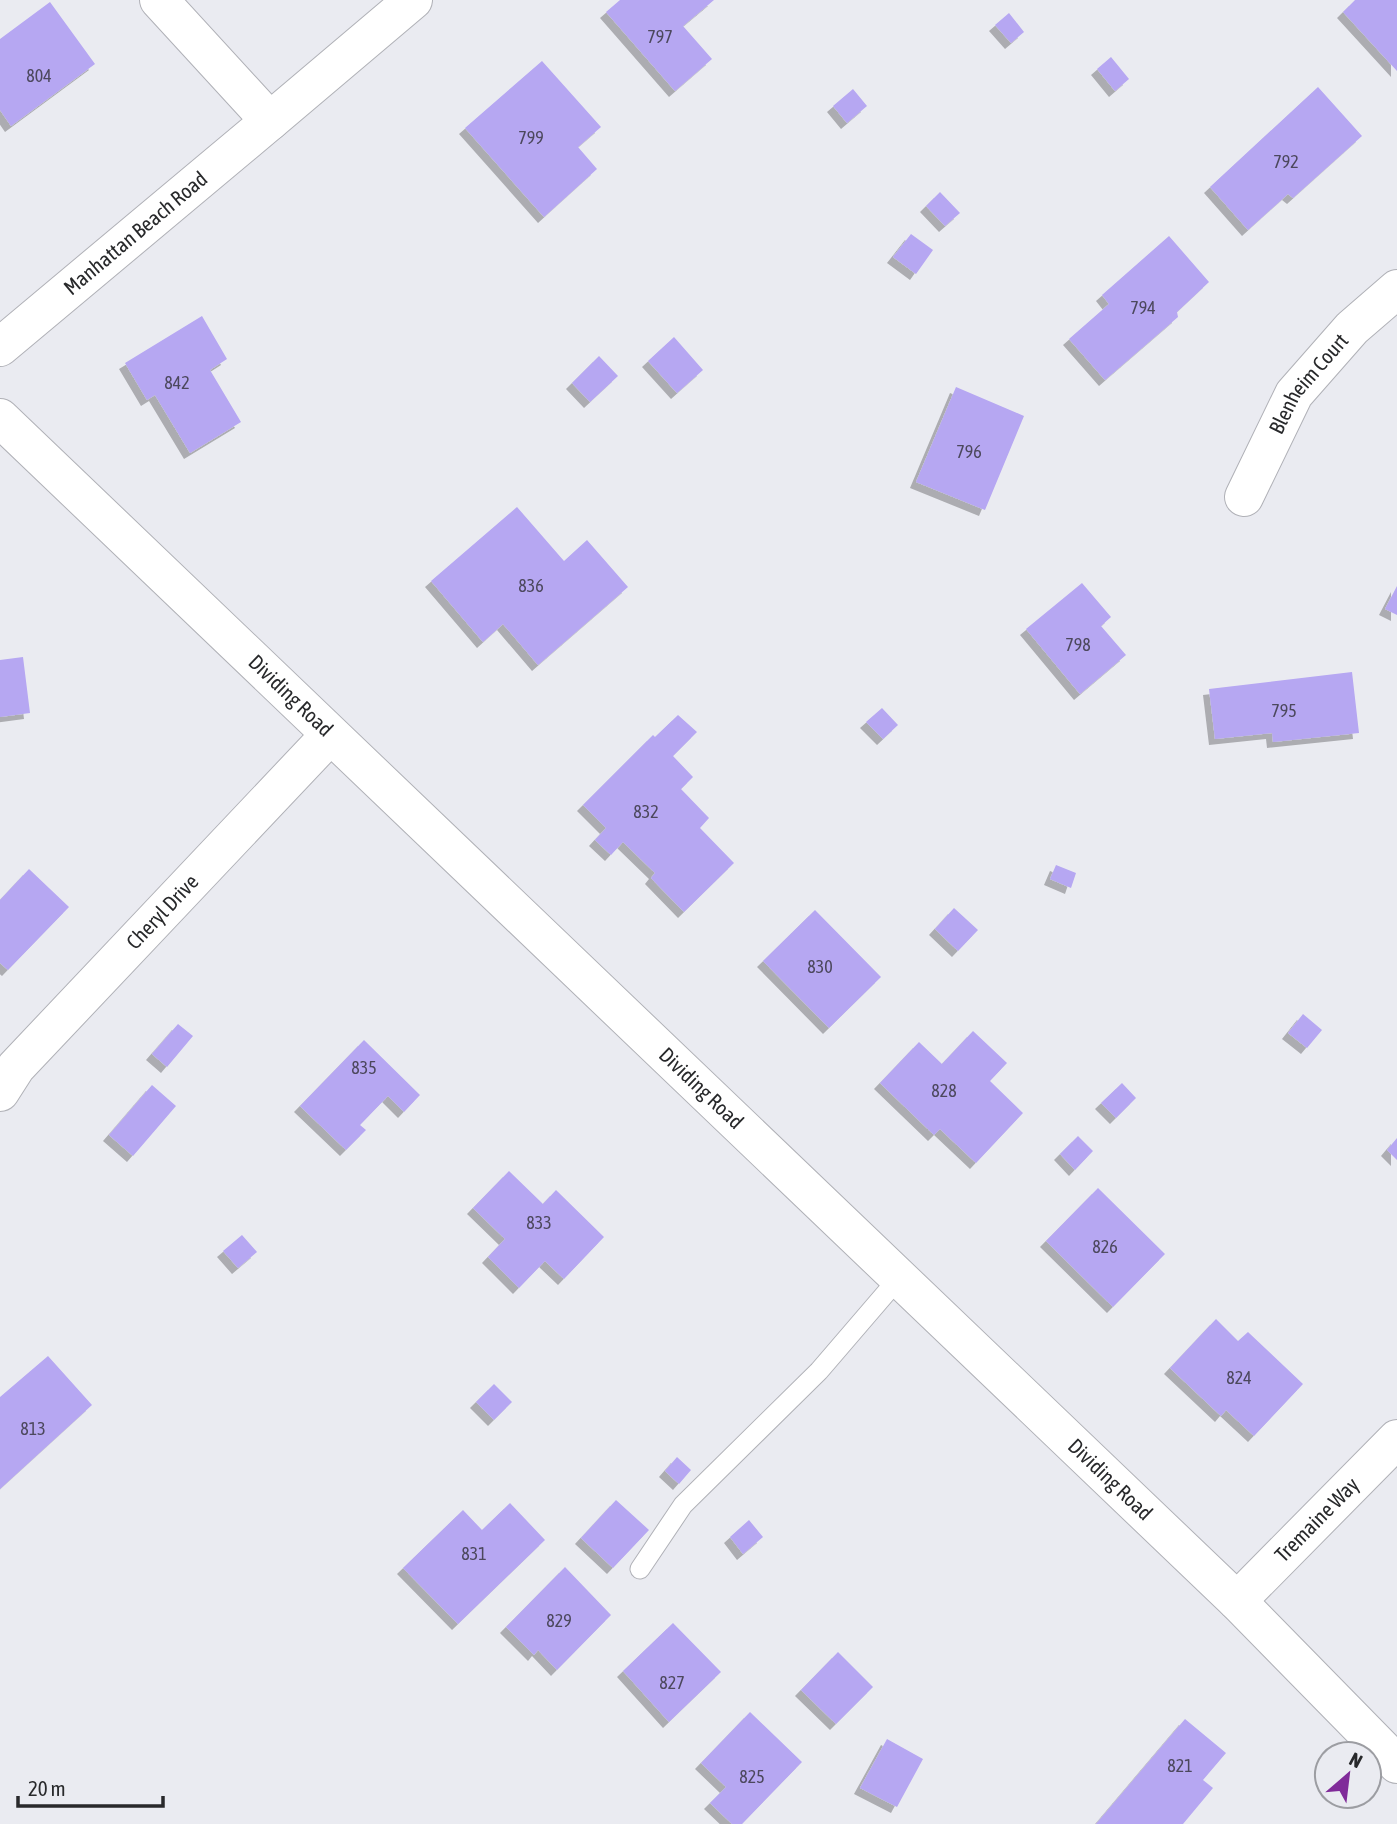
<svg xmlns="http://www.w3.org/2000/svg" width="1397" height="1824" font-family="'Asap Condensed',sans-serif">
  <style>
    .building { fill: #b6a7f2; filter: url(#shadow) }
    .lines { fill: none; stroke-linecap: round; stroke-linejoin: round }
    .service-casing { stroke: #b0b1b7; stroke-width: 21 }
    .minor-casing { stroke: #b0b1b7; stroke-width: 40 }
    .tertiary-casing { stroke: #b0b1b7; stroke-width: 40 }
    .service { stroke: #fff; stroke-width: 19 }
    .minor { stroke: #fff; stroke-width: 38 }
    .tertiary { stroke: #fff; stroke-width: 38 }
    .labels { text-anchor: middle; stroke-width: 6; stroke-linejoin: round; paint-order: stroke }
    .number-label { font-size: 18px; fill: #4c485d }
    .street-label { font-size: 21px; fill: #28292b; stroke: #eaebf1 }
  </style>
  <defs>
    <filter id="shadow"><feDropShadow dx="-6" dy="6" stdDeviation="0" flood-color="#0004"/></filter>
  </defs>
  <rect width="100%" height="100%" fill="#eaebf1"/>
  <!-- building -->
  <path class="building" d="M 620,0 L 714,0 L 683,26 L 712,59 L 675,91 L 606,12 Z
    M 1355,0 L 1397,0 L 1397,71 L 1343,12 Z
    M 50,2 L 95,64 L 11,126 L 0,110 L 0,39 Z
    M 1009,13 L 1024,32 L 1011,43 L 995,25 Z
    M 1111,57 L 1129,79 L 1115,91 L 1097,69 Z
    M 542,61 L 601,127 L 578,147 L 597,169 L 544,217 L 465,128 Z
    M 1318,87 L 1362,136 L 1293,198 L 1288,194 L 1248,230 L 1210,187 Z
    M 853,89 L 867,106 L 847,123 L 833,106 Z
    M 940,192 L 960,213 L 945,226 L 926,206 Z
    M 911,234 L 933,250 L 916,274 L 893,257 Z
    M 1169,236 L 1209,282 L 1177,312 L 1178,317 L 1105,380 L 1069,339 L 1109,304 L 1102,295 Z
    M 202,316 L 227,359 L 210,370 L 241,422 L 190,453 L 155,395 L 147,400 L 125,363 Z
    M 674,337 L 703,370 L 677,393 L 648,361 Z
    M 599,356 L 618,376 L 590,402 L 572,383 Z
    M 956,387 L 1024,416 L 985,510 L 916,482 Z
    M 517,507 L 564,561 L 587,540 L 628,587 L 538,665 L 503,624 L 483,642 L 431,581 Z
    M 1082,583 L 1111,617 L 1101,626 L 1126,655 L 1080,694 L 1026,629 Z
    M 1397,586 L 1397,615 L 1385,609 Z
    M 23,657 L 30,713 L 0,717 L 0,660 Z
    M 1352,672 L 1359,733 L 1273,742 L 1272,733 L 1215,739 L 1209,689 Z
    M 882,708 L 898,725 L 883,739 L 866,722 Z
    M 678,715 L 697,732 L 673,756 L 693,777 L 681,789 L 709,818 L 700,828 L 734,863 L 684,912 L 651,878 L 655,873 L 623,842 L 611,855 L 595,840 L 606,828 L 583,805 L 653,735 L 655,737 Z
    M 1056,865 L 1076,873 L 1071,888 L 1050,879 Z
    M 29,869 L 69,907 L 8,970 L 0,963 L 0,900 Z
    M 954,908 L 978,930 L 958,951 L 935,929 Z
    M 815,910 L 881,977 L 829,1028 L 763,961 Z
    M 1303,1014 L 1322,1030 L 1307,1048 L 1288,1033 Z
    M 178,1024 L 193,1036 L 167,1067 L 152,1054 Z
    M 973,1031 L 1007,1063 L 990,1081 L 1023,1113 L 976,1163 L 940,1129 L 934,1135 L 880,1083 L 919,1042 L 942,1064 Z
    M 364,1040 L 420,1095 L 404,1112 L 388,1096 L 360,1125 L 366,1130 L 346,1150 L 300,1106 Z
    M 1122,1083 L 1136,1098 L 1116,1118 L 1101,1103 Z
    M 152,1085 L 176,1106 L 133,1156 L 109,1135 Z
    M 1078,1136 L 1093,1151 L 1075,1170 L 1060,1154 Z
    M 1397,1138 L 1397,1160 L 1387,1150 Z
    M 509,1171 L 543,1204 L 556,1190 L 604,1237 L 564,1279 L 545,1261 L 519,1288 L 488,1257 L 505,1239 L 473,1208 Z
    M 1098,1188 L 1165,1254 L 1113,1307 L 1046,1241 Z
    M 242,1235 L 257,1252 L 238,1268 L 223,1251 Z
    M 1216,1319 L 1238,1341 L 1248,1332 L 1303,1384 L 1254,1436 L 1226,1410 L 1221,1416 L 1170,1368 Z
    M 48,1356 L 92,1405 L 0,1489 L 0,1397 Z
    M 494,1384 L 512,1402 L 494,1420 L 476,1402 Z
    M 677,1457 L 691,1470 L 679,1484 L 665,1471 Z
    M 616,1500 L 649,1530 L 613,1568 L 581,1538 Z
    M 510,1503 L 545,1540 L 458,1624 L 403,1568 L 463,1510 L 482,1530 Z
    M 749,1520 L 763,1537 L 743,1554 L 730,1537 Z
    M 565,1567 L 611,1615 L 557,1670 L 538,1650 L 534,1655 L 506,1627 Z
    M 673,1623 L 721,1672 L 669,1722 L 623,1671 Z
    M 838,1652 L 873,1687 L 836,1724 L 801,1690 Z
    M 750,1712 L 802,1762 L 742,1824 L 732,1824 L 710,1803 L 726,1787 L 701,1763 Z
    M 1185,1719 L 1226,1753 L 1203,1780 L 1213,1788 L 1183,1824 L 1096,1824 Z
    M 887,1739 L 923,1759 L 897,1807 L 860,1788 Z"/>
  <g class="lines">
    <defs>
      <path id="service" d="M 640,1569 L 683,1505 L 819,1371 L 898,1279"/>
      <g id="minor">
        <path d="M 159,0 L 270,121 L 413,0"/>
        <path id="s1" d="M 0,418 L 1237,1601 L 1397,1764"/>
        <path id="s2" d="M 1244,497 L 1294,394 L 1352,328 L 1397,289"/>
        <path id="s3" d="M 0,1092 L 16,1067 L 330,735"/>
        <path id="s4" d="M 1237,1601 L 1397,1439"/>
      </g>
      <g id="tertiary">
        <path id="s5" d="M 0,347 L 270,121"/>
      </g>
    </defs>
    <!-- service casing -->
    <use href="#service" class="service-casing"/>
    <!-- minor casing -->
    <use href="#minor" class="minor-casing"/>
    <!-- tertiary casing -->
    <use href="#tertiary" class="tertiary-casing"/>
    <!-- service -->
    <use href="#service" class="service"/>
    <!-- minor -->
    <use href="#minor" class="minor"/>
    <!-- tertiary -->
    <use href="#tertiary" class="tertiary"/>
  </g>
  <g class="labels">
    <!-- number labels -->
    <g class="number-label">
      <text x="660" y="43">797</text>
      <text x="39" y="82">804</text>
      <text x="531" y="144">799</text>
      <text x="1286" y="168">792</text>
      <text x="1143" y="314">794</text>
      <text x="177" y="389">842</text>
      <text x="969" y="458">796</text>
      <text x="531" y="592">836</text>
      <text x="1078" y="651">798</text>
      <text x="1284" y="717">795</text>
      <text x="646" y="818">832</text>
      <text x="820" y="973">830</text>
      <text x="364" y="1074">835</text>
      <text x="944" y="1097">828</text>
      <text x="539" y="1229">833</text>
      <text x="1105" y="1253">826</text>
      <text x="1239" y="1384">824</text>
      <text x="33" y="1435">813</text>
      <text x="474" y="1560">831</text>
      <text x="559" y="1627">829</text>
      <text x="672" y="1689">827</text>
      <text x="1180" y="1772">821</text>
      <text x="752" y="1783">825</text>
    </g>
    <!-- street labels -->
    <g class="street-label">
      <text dy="7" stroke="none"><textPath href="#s5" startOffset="177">Manhattan Beach Road</textPath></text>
      <text dy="7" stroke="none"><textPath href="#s2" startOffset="131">Blenheim Court</textPath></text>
      <text dy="7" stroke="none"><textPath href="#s1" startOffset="402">Dividing Road</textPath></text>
      <text dy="7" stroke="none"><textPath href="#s3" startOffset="243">Cheryl Drive</textPath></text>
      <text dy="7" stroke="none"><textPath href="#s1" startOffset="970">Dividing Road</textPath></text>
      <text dy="7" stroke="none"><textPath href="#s1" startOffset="1536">Dividing Road</textPath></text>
      <text dy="7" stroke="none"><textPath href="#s4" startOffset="114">Tremaine Way</textPath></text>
    </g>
  </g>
  <!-- north arrow -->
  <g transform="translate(1348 1775) rotate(28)"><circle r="33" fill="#eaebf1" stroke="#9c9da2" stroke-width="2"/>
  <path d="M0-5L12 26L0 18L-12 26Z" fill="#802b99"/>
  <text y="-10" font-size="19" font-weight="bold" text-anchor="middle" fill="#28292b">N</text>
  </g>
  <!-- scale -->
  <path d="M18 1796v10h145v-10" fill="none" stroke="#28292b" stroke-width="3.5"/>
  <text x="28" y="1796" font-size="21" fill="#28292b" stroke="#eaebf1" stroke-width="5" paint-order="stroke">20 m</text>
</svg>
